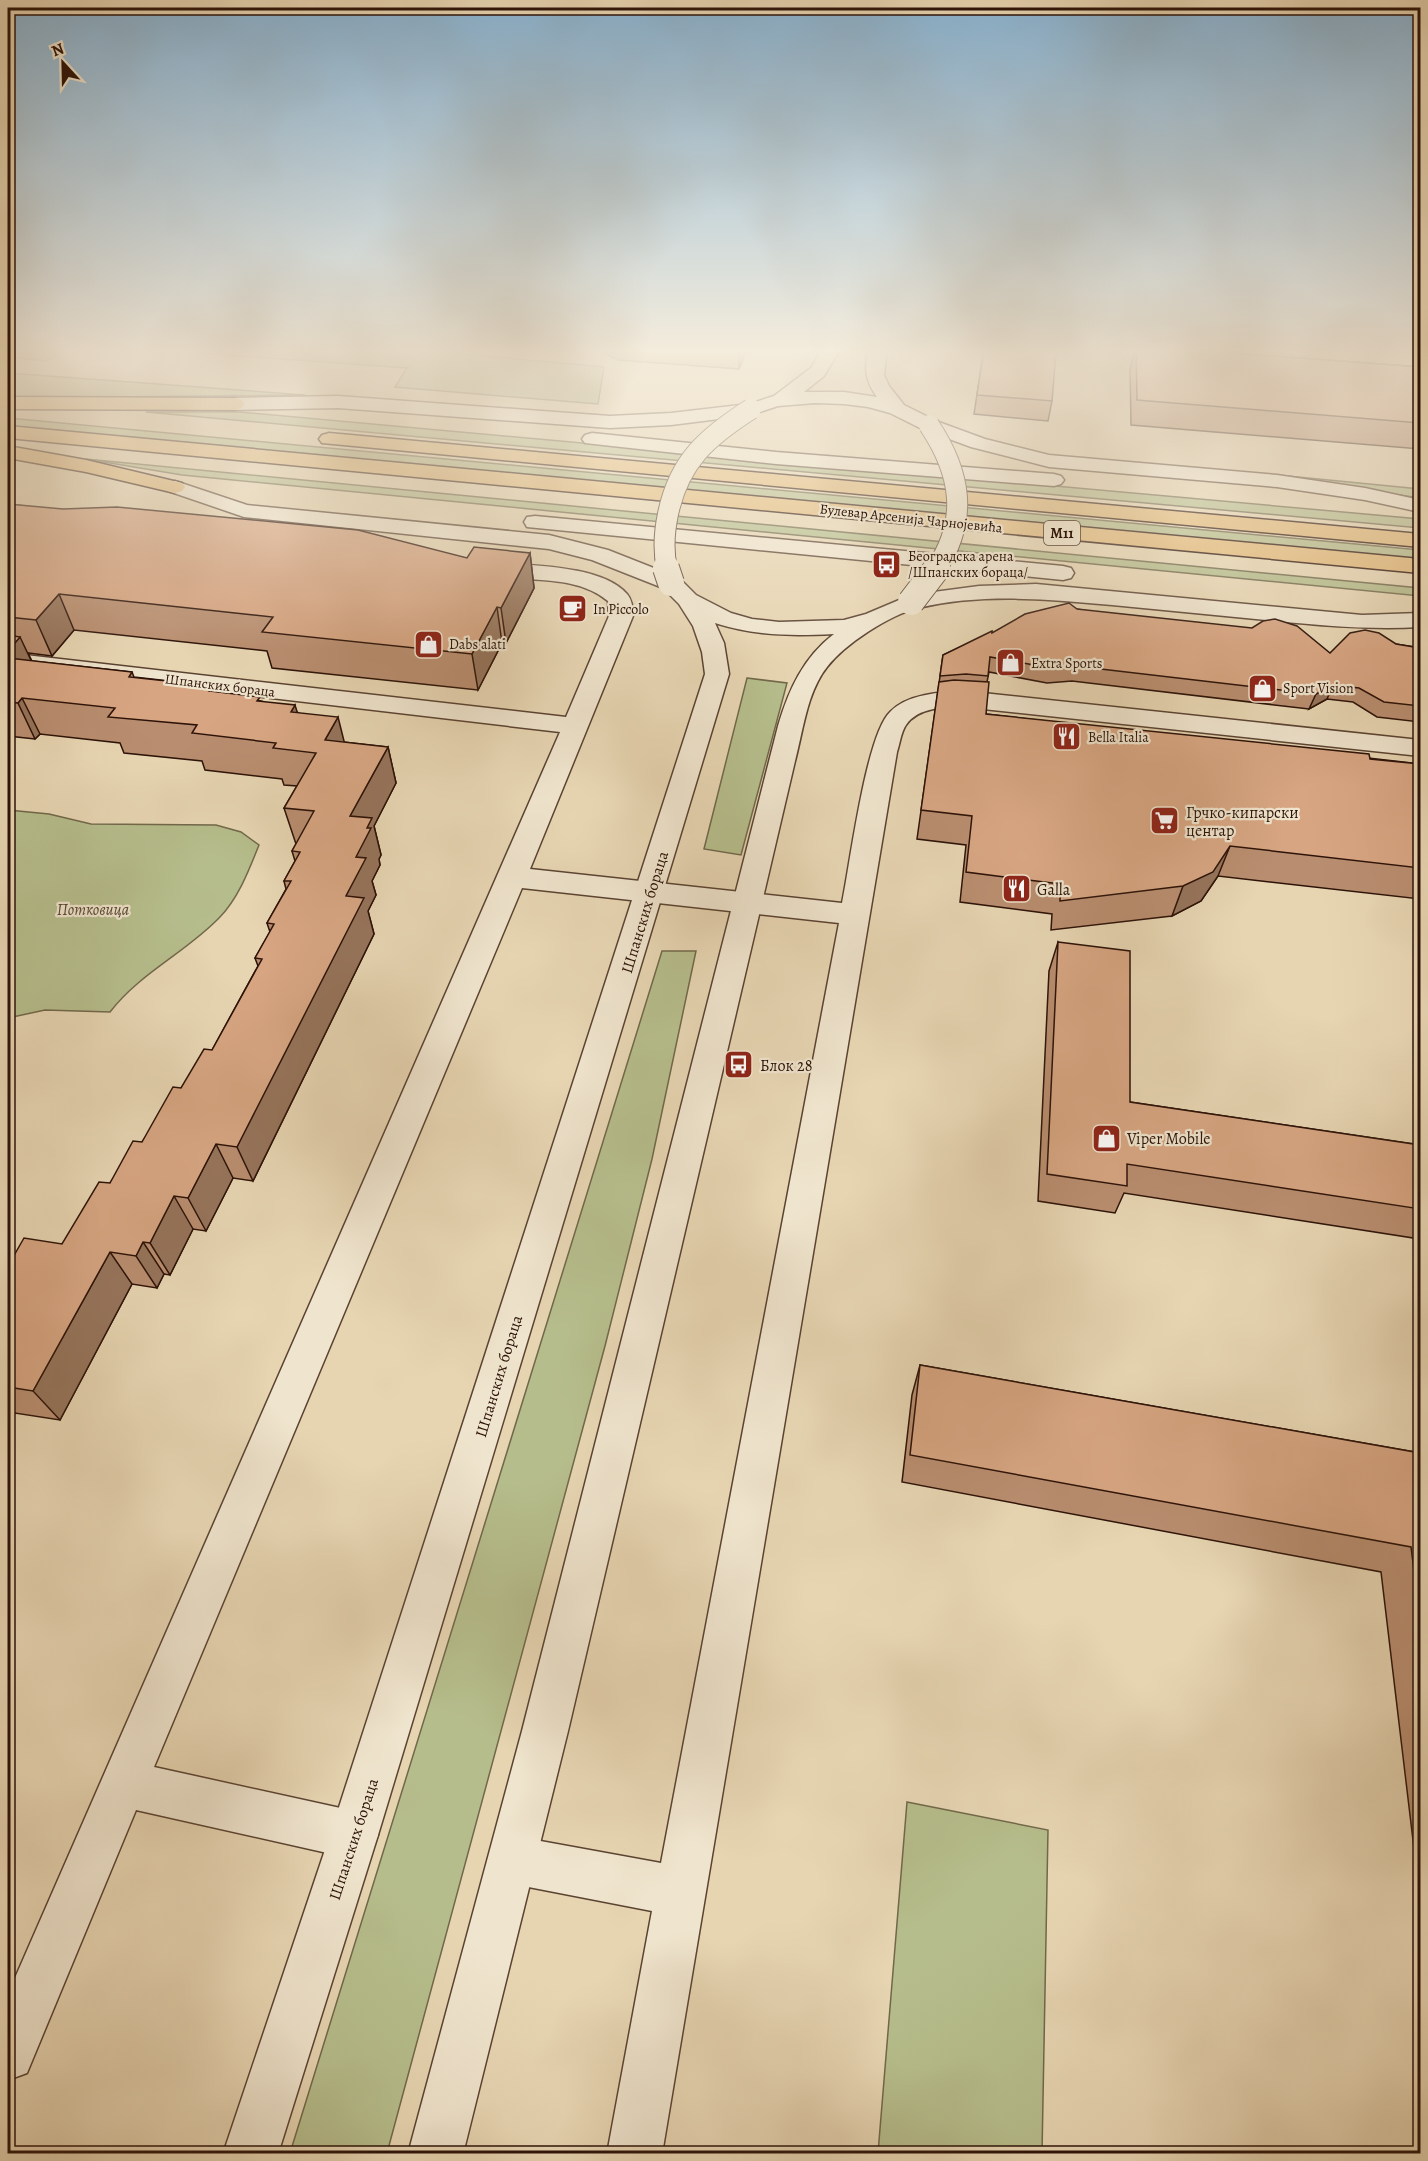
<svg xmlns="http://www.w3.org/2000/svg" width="1428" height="2161" font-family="Alegreya,serif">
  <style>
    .green { fill: #b6bd8c; stroke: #71684a; stroke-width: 1.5 }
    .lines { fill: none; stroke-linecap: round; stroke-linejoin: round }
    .minor-casing { stroke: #5b4332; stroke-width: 3 }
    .tertiary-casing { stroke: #5b4332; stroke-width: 3 }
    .trunk-casing { stroke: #2c1208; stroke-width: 3 }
    .minor { fill: #efe4cd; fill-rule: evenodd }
    .tertiary { fill: #efe4cd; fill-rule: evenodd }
    .trunk { fill: #e4ba79; fill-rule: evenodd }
    .tertiary-bridge-far1-casing { stroke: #5b4332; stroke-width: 22; stroke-linecap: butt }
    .tertiary-bridge-casing { stroke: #5b4332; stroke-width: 28; stroke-linecap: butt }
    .tertiary-bridge-far1 { stroke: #efe4cd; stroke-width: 20 }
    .tertiary-bridge { stroke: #efe4cd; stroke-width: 26 }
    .wall { fill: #b98e70; stroke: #2c1208; stroke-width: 1.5 }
    .shaded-wall { fill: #96745b; stroke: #2c1208; stroke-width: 1.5 }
    .building { fill: #d7a582; stroke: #2c1208; stroke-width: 1.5 }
    .labels { text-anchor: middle; stroke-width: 4.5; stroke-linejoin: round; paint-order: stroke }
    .far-street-label { font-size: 14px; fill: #2c1208; stroke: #efe4cd }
    .far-poi-label { font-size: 14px; fill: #2c1208; stroke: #efe4cd; text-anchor: start }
    .shield { fill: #efe4cd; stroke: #665143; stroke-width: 1.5 }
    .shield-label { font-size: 15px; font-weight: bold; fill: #2c1208 }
    .poi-label { font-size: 16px; fill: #2c1208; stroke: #efe4cd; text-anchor: start }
    .park-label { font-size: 16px; font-style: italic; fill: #554530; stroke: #efe4cd }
    .street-label { font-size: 16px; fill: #2c1208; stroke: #efe4cd }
  </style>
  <rect width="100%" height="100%" fill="#e7d5b2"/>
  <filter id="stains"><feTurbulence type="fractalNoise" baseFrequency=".00333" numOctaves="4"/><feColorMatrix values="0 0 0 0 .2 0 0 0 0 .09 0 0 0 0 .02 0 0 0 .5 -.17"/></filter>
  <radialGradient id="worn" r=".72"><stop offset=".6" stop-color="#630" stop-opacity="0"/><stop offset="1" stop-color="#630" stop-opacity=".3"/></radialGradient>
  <!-- green -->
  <path class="green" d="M 8,348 L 67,348 L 46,361 L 8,357 Z
    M 415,348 L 442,352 L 604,367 L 598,404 L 395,387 L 407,368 L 141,349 Z
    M 8,373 L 305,395 L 8,398 Z
    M 146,412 L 239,412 L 1420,519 L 1420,528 Z
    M 8,418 L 1420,550 L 1420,560 L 8,427 Z
    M 86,459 L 1420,588 L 1420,596 L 182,475 Z
    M 1268,474 L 1420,489 L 1420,498 L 1269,476 Z
    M 747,678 L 787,683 L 741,855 L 704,849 Z
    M 8,810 L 49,814 L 91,824 L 216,825 L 241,832 L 259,845 C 249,870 238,899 219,918 C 185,953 140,973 110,1012 L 45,1010 L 8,1018 Z
    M 662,951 L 696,951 L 652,1159 L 605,1346 L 387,2153 L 290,2153 Z
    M 907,1802 L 1048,1830 L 1042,2153 L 878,2153 Z"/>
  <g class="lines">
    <defs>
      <path id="minor" d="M 489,562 C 526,566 601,564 627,594 C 632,600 633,608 633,616 L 530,869 L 842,903 C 850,865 866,735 890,712 C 907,694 940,692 964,691 L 1420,740 L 1420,756 L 964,707 C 945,707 918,707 906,725 C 901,732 900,743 897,752 L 662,2154 L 607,2154 L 652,1911 L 513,1884 L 496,1877 L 489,1860 L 496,1843 L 513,1836 L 661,1863 L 839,923 L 522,888 L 154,1767 L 354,1811 L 371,1818 L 378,1835 L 371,1852 L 354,1859 L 136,1810 L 27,2073 L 8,2080 L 8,1994 L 560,732 L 8,667 L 8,653 L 566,717 L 609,616 L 608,601 C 573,572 522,584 481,574 L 478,569 L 481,564 Z"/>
      <path id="tertiary" d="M 823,348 L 841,348 L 824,376 L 804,392 L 844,392 L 877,397 C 865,380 864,368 869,348 L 887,348 L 884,375 L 889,386 L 904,405 L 936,421 L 985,439 L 1049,455 L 1277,475 L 1365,488 L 1420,500 L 1420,512 L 1365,500 L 1277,487 L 1049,467 L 971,447 L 922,429 L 890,413 L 868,407 L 844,404 L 815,403 L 778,406 L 751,415 L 671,425 L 610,428 L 338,408 L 234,410 L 227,408 L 224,404 L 227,400 L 234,398 L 338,396 L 610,416 L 671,413 L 749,404 L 774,396 L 811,368 Z
        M 592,433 L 776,452 L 1054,474 L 1061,476 L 1064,480 L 1061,484 L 1054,486 L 776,464 L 585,443 L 582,439 L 585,435 Z
        M 175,481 L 247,505 L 549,535 L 608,550 L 679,578 L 696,595 L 731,613 L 752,619 L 779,622 L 844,620 L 866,614 L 911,595 L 979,586 L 1036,584 L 1362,615 L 1420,613 L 1420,627 C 1368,630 1318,625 1266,620 C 1215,615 1164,610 1112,605 C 1048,599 982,593 918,608 C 889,615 845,644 827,667 C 807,692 803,731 795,761 L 568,1731 L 463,2154 L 408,2154 L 522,1731 L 778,726 C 789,689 803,658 834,634 C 790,636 757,636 715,623 L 724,643 L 729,674 L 378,1835 L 278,2154 L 223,2154 L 330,1835 L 705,674 L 702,652 L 693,626 L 679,604 L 663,588 L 592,560 L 549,549 L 244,517 L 168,491 L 165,487 L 168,483 Z
        M 535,516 L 1063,566 L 1071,568 L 1074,573 L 1071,578 L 1063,580 L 527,527 L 524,522 L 527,517 Z"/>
      <path id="trunk" d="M 8,397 L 234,398 L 241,400 L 244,404 L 241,408 L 234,410 L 8,409 Z
        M 8,426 L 1420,559 L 1420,573 L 8,438 Z
        M 329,433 L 1420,534 L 1420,547 L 322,443 L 319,439 L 322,435 Z
        M 8,446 L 86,460 L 182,483 L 185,487 L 182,491 L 175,493 L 86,472 L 8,458 Z"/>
    </defs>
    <!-- minor casing -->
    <use href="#minor" class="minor-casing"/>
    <!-- tertiary casing -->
    <use href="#tertiary" class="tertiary-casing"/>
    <!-- trunk casing -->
    <use href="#trunk" class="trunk-casing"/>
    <!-- minor -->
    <use href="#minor" class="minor"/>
    <!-- tertiary -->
    <use href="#tertiary" class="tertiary"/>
    <!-- trunk -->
    <use href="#trunk" class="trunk"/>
    <defs>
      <path id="tertiary-bridge-far1" d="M 929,425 C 961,473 969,519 936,569
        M 667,569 C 663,551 664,533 668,514 C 679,461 707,437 751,409"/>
      <path id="tertiary-bridge" d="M 666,568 L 671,583
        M 911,602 L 937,568"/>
    </defs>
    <!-- tertiary-bridge-far1 casing -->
    <use href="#tertiary-bridge-far1" class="tertiary-bridge-far1-casing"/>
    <!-- tertiary-bridge casing -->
    <use href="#tertiary-bridge" class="tertiary-bridge-casing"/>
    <!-- tertiary-bridge-far1 -->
    <use href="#tertiary-bridge-far1" class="tertiary-bridge-far1"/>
    <!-- tertiary-bridge -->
    <use href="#tertiary-bridge" class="tertiary-bridge"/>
  </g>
  <!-- wall -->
  <path class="wall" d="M 593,348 L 747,348 L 739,369 L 618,360 Z
    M 984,348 L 1052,401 L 1048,421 L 974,414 Z
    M 1135,348 L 1167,348 L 1420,367 L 1420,449 L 1131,425 L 1130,370 Z
    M 8,504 L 467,558 L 530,553 L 534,588 L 506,643 L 502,643 L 478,690 L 272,668 L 267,651 L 74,630 L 52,656 L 28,653 L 32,661 L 132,672 L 134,677 L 213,686 L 215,692 L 261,701 L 297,712 L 344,742 L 388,747 L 396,783 L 374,826 L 381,855 L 379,859 L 380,865 L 372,881 L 376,895 L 368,911 L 374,934 L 253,1181 L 233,1178 L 206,1231 L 193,1229 L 170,1275 L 164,1274 L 157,1288 L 132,1284 L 60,1420 L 15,1413 L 8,1427 L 8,1266 L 62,1244 L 142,1142 L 181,1088 L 212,1050 L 258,966 L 255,958 L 270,932 L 267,923 L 286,889 L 284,881 L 295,861 L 292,851 L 296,844 L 284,808 L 297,786 L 284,785 L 282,779 L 205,770 L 202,761 L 124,753 L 120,743 L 40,734 L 35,739 L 8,736 Z
    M 1077,609 L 1330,653 L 1396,644 L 1420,648 L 1420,722 L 1377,717 L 1353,702 L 1327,699 L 1309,709 L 1072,681 L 1047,683 L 989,672 L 987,682 L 986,714 L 1420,764 L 1420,899 L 1218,876 L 1201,901 L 1172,916 L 1051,930 L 1052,914 L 960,902 L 966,845 L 917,839 L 943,655 L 992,633 Z
    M 1058,942 L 1130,1102 L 1420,1145 L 1420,1239 L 1124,1193 L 1115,1213 L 1038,1201 L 1049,971 Z
    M 920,1365 L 1420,1453 L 1420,1899 L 1381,1572 L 902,1482 L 912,1395 Z"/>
  <!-- shaded-wall -->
  <path class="shaded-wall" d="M 739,348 L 747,348 L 739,369 Z
    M 530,553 L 534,588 L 506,643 L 501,608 Z
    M 59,594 L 74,630 L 52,656 L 36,620 Z
    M 497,607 L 502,643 L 478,690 L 472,654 Z
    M 20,637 L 37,673 L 8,671 L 8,651 Z
    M 1333,685 L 1327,699 L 1309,709 L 1316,694 Z
    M 213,686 L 226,722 L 209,691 Z
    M 22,698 L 40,734 L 35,739 L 18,703 Z
    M 295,705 L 306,741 L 291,712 Z
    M 338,717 L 347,753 L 325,740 Z
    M 388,747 L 396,783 L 374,826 L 381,855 L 379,859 L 380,865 L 372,881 L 376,895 L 368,911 L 374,934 L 253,1181 L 237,1147 L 346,896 L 356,857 L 350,816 Z
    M 1230,846 L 1218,876 L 1201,901 L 1172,916 L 1183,886 Z
    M 216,1144 L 233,1178 L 206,1231 L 188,1198 Z
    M 174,1196 L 193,1229 L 170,1275 L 150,1243 Z
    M 143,1242 L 164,1274 L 157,1288 L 136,1256 Z
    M 110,1252 L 132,1284 L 60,1420 L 33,1391 Z
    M 8,1405 L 15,1413 L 8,1427 Z"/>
  <!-- building -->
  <path class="building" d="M 984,348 L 1056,353 L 1052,401 L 977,395 Z
    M 1136,348 L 1167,348 L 1420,367 L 1420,423 L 1137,400 Z
    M 8,504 L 63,509 L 117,507 L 358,530 L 467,558 L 474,547 L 530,553 L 501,608 L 497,607 L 472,654 L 262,632 L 273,617 L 59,594 L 36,620 L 8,617 Z
    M 1069,603 L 1077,609 L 1252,628 L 1263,621 L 1275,619 L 1297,626 L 1330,653 L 1350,633 L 1365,630 L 1379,633 L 1396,644 L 1420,648 L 1420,706 L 1384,702 L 1359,688 L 1333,685 L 1316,694 L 1075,666 L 1051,668 L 990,657 L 988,676 L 966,674 L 940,676 L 943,655 L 992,631 L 992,633 L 1025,614 Z
    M 8,635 L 20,637 L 8,651 Z
    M 8,658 L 132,672 L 129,677 L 213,686 L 209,691 L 260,697 L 257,701 L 295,705 L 291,712 L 338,717 L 325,740 L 388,747 L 350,816 L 372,818 L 367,828 L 371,828 L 356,857 L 366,858 L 346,896 L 364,898 L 237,1147 L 216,1144 L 188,1198 L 174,1196 L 150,1243 L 143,1242 L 136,1256 L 110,1252 L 33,1391 L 8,1387 L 8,1266 L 24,1238 L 62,1244 L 99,1182 L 110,1183 L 133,1141 L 142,1142 L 173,1087 L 181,1088 L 204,1049 L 212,1050 L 262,959 L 255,958 L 274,924 L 267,923 L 291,881 L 284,881 L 300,852 L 292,851 L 314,811 L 284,808 L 316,753 L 273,748 L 276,743 L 192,733 L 197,725 L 108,717 L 115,708 L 22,698 L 18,703 L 8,702 Z
    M 954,680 L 989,682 L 986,714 L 1369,754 L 1370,759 L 1420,764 L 1420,868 L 1230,846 L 1213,872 L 1183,886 L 1060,901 L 1060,884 L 966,872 L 972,816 L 921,810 L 939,682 Z
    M 1058,942 L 1130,951 L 1130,1102 L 1420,1145 L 1420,1209 L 1127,1164 L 1127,1186 L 1047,1174 Z
    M 920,1365 L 1420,1453 L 1420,1619 L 1411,1547 L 910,1455 Z"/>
  <!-- sky -->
  <linearGradient id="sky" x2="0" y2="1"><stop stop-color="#89b5d5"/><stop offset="0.54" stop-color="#f4ecdc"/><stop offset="1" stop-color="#f4ecdc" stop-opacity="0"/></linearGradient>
  <rect width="1428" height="650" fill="url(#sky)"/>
  <!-- icons -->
  <defs>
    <symbol id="bus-square" viewBox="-11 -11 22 22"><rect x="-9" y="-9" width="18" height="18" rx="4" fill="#8f2418" stroke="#efe4cd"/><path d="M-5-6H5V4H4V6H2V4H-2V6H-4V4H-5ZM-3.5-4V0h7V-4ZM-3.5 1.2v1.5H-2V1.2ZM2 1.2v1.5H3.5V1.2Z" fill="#fff"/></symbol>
    <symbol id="cafe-square" viewBox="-11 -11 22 22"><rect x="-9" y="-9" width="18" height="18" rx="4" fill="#8f2418" stroke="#efe4cd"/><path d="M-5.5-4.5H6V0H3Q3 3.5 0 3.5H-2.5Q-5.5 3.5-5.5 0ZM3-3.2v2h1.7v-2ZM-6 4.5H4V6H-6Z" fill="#fff"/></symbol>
    <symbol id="shop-square" viewBox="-11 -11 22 22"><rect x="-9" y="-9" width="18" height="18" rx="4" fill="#8f2418" stroke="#efe4cd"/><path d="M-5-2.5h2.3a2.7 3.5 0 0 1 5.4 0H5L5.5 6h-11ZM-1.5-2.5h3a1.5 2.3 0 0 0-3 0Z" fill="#fff"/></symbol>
    <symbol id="restaurant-square" viewBox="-11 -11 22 22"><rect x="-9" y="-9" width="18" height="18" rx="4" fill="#8f2418" stroke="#efe4cd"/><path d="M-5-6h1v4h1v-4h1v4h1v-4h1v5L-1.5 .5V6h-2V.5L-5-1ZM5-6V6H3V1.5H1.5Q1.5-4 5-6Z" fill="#fff"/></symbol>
    <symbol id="supermarket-square" viewBox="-11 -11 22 22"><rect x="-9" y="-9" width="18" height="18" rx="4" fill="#8f2418" stroke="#efe4cd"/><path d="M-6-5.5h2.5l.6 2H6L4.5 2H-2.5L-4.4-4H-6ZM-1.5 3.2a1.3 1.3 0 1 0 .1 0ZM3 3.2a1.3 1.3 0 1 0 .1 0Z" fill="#fff"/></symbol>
  </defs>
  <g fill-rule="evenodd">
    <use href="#bus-square" x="870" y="548" width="33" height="33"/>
    <use href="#cafe-square" x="556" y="592" width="33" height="33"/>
    <use href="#shop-square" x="412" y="628" width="33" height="33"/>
    <use href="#shop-square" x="994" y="646" width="33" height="33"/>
    <use href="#shop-square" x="1246" y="672" width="33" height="33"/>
    <use href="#restaurant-square" x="1050" y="720" width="33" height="33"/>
    <use href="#supermarket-square" x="1148" y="804" width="33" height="33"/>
    <use href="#restaurant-square" x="1000" y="872" width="33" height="33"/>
    <use href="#bus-square" x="722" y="1048" width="33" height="33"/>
    <use href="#shop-square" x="1090" y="1122" width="33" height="33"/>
  </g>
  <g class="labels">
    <!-- far-street labels -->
    <g class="far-street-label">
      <text transform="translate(911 518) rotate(6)" y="5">Булевар Арсенија Чарнојевића</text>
      <text transform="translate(220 685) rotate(7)" y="5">Шпанских бораца</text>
    </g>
    <!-- far-poi labels -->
    <g class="far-poi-label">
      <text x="908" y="561">Београдска арена<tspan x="908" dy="16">/Шпанских бораца/</tspan></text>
      <text x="593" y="614">In Piccolo</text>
      <text x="449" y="649">Dabs alati</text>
      <text x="1031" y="668">Extra Sports</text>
      <text x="1283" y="693">Sport Vision</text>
      <text x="1088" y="742">Bella Italia</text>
    </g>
    <!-- shield labels -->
    <rect class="shield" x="1044" y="521" width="36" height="24" rx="4.5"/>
    <g class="shield-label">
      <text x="1062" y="538">M11</text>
    </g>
    <!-- poi labels -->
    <g class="poi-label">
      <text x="1186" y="818">Грчко-кипарски<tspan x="1186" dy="18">центар</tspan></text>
      <text x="1037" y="895">Galla</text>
      <text x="760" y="1071">Блок 28</text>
      <text x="1127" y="1144">Viper Mobile</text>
    </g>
    <!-- park labels -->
    <g class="park-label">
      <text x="93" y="915">Потковица</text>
    </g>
    <!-- street labels -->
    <g class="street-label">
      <text transform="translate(644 912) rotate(-73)" y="6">Шпанских бораца</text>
      <text transform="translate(498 1376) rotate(-73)" y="6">Шпанских бораца</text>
      <text transform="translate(353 1839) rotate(-72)" y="6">Шпанских бораца</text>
    </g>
  </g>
  <!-- margin -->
  <rect width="1428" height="2161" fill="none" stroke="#e7d5b2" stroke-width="30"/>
  <rect x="9" y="9" width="1410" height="2143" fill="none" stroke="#2c1208" stroke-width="3"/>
  <rect x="15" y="15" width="1398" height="2131" fill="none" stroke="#2c1208" stroke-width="1.5"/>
  <!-- north arrow -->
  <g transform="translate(63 63) rotate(338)" stroke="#efe4cd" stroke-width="4.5" paint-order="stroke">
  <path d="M0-4.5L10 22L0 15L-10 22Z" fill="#2c1208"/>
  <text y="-9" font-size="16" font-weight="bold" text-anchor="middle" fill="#2c1208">N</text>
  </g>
  <rect width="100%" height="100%" filter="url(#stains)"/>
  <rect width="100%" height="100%" fill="url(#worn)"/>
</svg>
